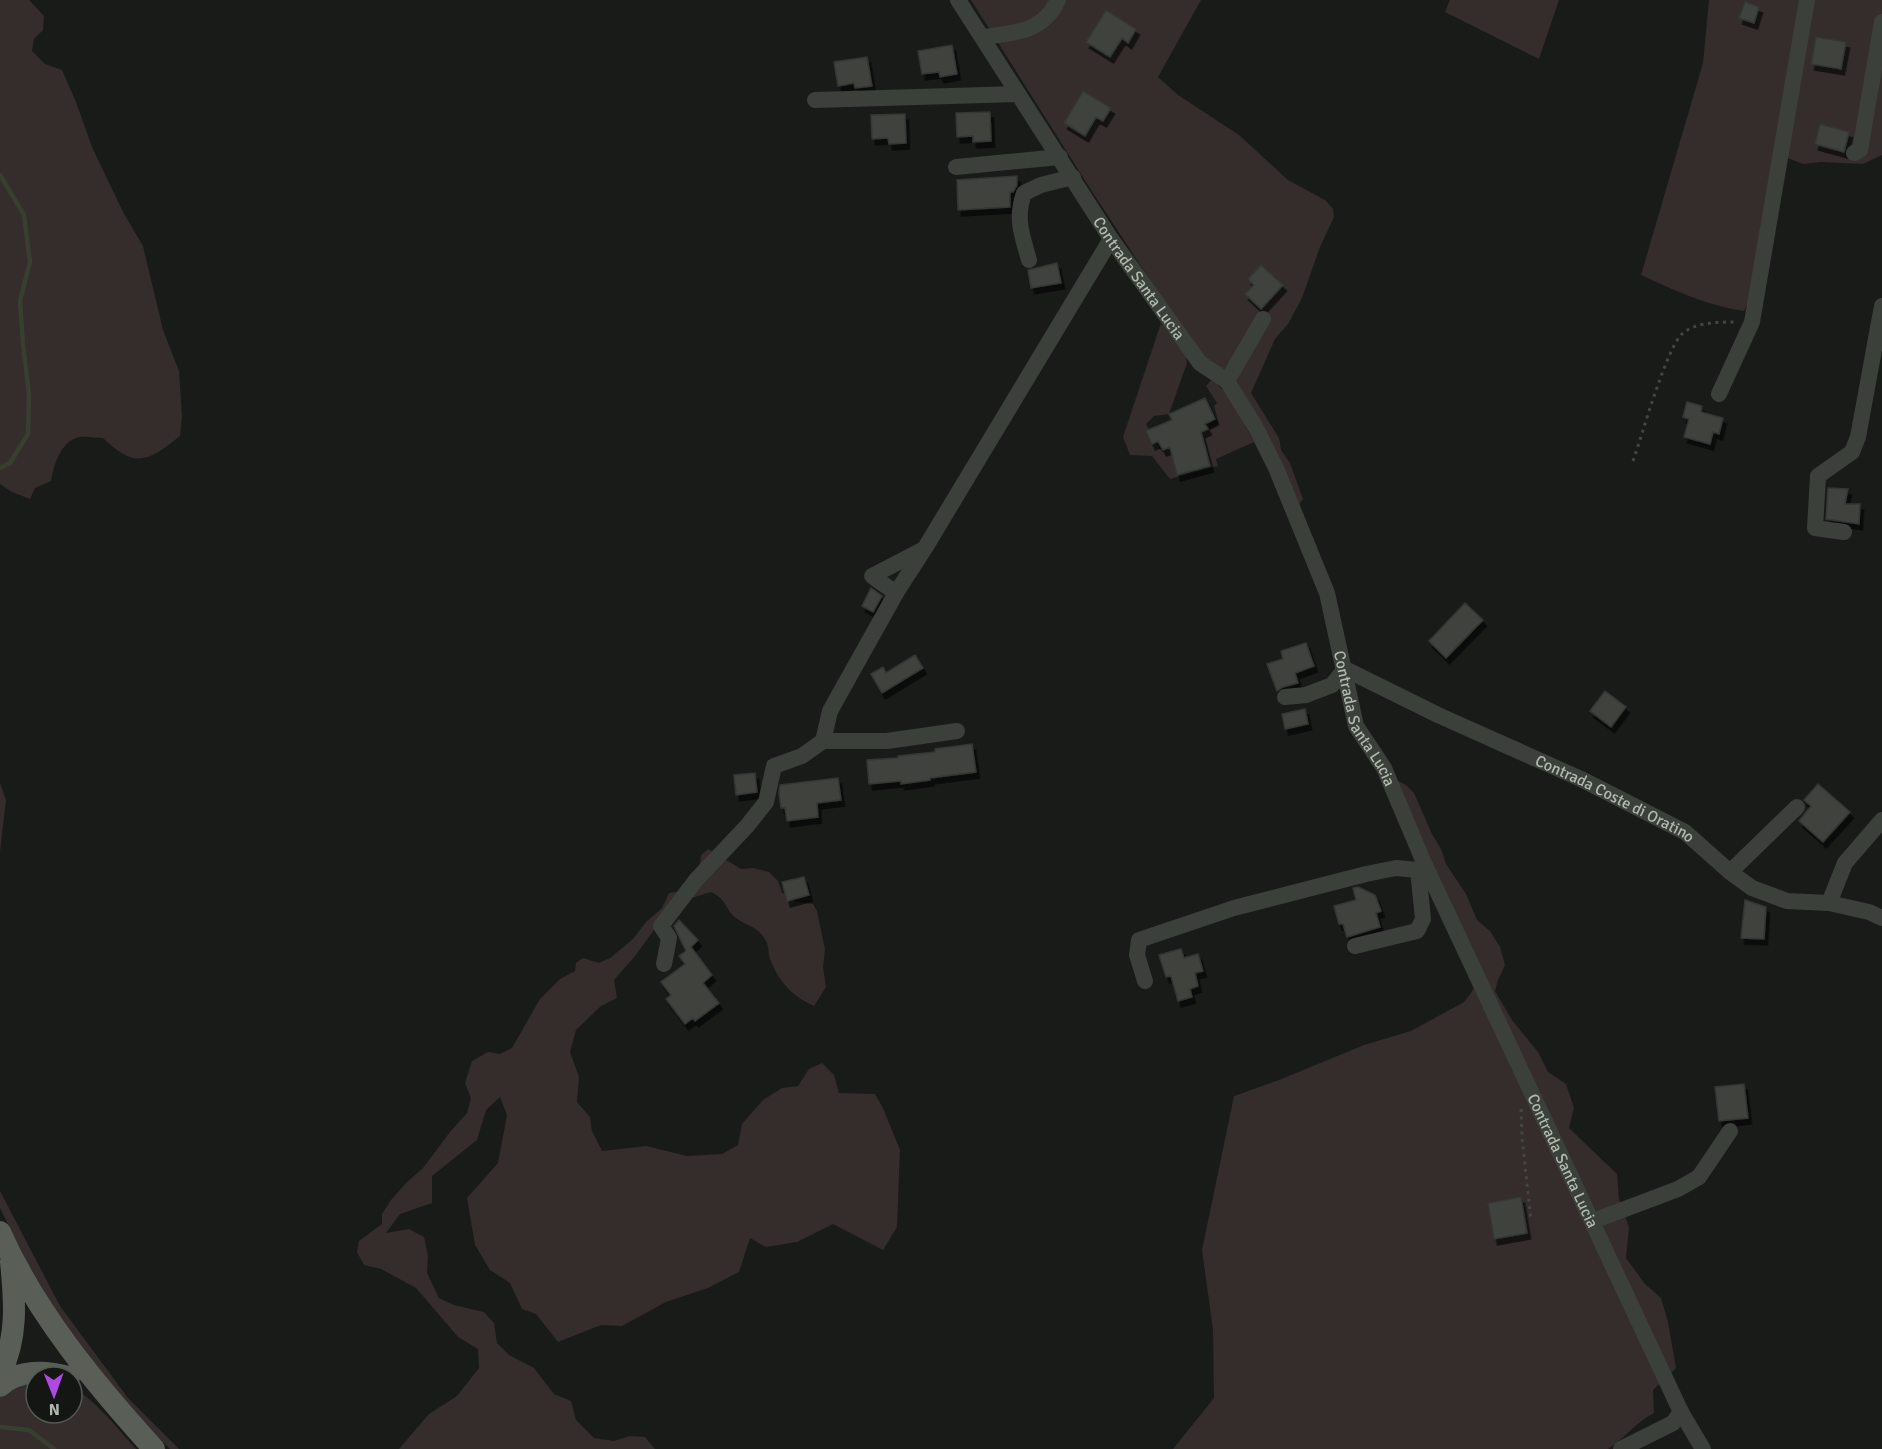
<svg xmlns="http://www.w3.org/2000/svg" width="1882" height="1449" font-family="Signika,sans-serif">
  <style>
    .green { fill: #352c2c }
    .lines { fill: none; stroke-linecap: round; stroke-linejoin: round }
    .stream { stroke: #383e30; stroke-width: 4.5 }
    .building { fill: #3f423e; stroke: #333733; stroke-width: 1.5; filter: url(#shadow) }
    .path { stroke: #424741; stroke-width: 3; stroke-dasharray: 3 4.5; stroke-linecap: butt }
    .minor { stroke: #3b403b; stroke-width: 16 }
    .major { stroke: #595f57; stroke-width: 22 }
    .labels { text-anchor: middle; stroke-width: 5; stroke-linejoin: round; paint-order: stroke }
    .street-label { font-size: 16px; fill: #b1baad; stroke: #141614 }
  </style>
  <defs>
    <filter id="shadow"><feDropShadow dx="3.5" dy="6" stdDeviation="0" flood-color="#0009"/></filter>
  </defs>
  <rect width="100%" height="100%" fill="#191b19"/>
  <!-- green -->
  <path class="green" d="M 0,0 L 29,0 L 44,16 L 43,30 L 34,39 L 32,51 L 45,64 L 62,70 L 76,102 L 92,147 L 123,212 L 143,246 L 163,330 L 179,371 L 182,416 L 180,436 C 148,462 135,469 103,438 C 96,438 86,436 79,437 C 60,442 54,465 51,481 L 35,488 L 30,499 L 12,492 L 0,484 Z
    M 971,0 L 1201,0 L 1158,77 L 1178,95 L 1239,135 L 1288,180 L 1325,200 L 1333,209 L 1334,217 L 1320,247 L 1302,298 L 1288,324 L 1275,339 L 1251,393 L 1279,438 L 1281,450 L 1290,463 L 1303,499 L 1299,505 L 1281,464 L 1202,359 L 1093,193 Z
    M 1450,0 L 1559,0 L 1539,59 L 1445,12 Z
    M 1709,0 L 1801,0 L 1750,299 L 1744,311 C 1705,305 1676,291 1641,275 L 1703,63 Z
    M 1813,0 L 1882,0 L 1882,155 L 1863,164 L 1821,162 L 1803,164 L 1785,157 Z
    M 1161,323 L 1186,356 L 1187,363 L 1169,414 L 1154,416 L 1146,424 L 1162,452 L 1219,424 L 1214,406 L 1217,403 L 1206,386 L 1212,379 L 1229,396 L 1254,442 L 1216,459 L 1218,466 L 1170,479 L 1152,456 L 1130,455 L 1123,437 Z
    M 1396,780 L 1406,785 L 1414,793 L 1432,834 L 1441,849 L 1446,864 L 1466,894 L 1477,920 L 1490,931 L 1500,947 L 1505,965 L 1498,980 L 1495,991 L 1512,1020 L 1538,1052 L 1548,1072 L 1566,1084 L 1574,1108 L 1569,1128 L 1617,1174 L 1619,1199 L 1629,1227 L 1626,1258 L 1645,1284 L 1661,1298 L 1668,1322 L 1676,1368 L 1653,1390 L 1654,1413 C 1636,1422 1625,1438 1608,1449 L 1173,1449 L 1214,1398 L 1213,1330 L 1202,1250 L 1234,1096 L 1279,1080 L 1364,1045 L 1411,1031 L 1464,1002 L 1471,993 L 1482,973 Z
    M 0,783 L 6,800 L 0,852 Z
    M 708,849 L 741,869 L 753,868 L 769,872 L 778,881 L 782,893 L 790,896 L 796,902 L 813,904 L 817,911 L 825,949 L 823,967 L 826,987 L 814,1006 C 792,996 779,982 770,959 C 768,953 769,946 766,941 C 758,926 748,927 736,918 C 725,910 728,900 711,892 L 685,900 L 659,923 L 635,956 L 614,980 L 617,998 L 601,1006 L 576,1030 L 570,1052 L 579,1077 L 577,1102 L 590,1117 L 592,1131 L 602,1151 L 646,1146 L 687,1156 L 722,1154 L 738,1145 L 742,1124 L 763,1100 L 782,1088 L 798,1086 L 809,1069 L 822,1063 L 834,1075 L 839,1093 L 875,1094 L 883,1108 L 900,1150 L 897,1227 L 883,1250 L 833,1224 L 797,1242 L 766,1247 L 750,1238 L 739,1272 L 708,1288 L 666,1302 L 622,1326 L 601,1325 L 558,1342 L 536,1314 L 522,1309 L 510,1283 L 490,1270 L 475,1245 L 467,1198 L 498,1163 L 507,1115 L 500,1097 L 486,1110 L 477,1140 L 432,1176 L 432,1203 L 400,1214 L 386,1233 L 409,1229 L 424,1237 L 428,1256 L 427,1273 L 439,1298 L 454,1305 L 484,1312 L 494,1323 L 497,1343 L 509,1355 L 534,1368 L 554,1394 L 571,1401 L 576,1420 L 594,1438 L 614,1441 L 630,1436 L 645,1437 L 655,1449 L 399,1449 L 429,1414 L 457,1396 L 479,1368 L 478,1349 L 458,1337 L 416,1288 L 381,1269 L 364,1265 L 357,1252 L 359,1241 L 382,1224 L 382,1214 L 391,1200 L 407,1182 L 423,1168 L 450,1132 L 467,1113 L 471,1098 L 465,1083 L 472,1061 L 488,1052 L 500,1054 L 512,1048 L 540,999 L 560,979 L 575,971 L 576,963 L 583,958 L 599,963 L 610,958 L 633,939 L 646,922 L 662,908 L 669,893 L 682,891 L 700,864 L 701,855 Z
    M 0,1191 L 60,1306 L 128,1398 L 179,1449 L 170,1449 L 117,1396 L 55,1310 L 29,1266 L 0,1208 Z
    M 36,1381 L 36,1413 L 72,1413 L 72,1386 C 97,1402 116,1427 136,1449 L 0,1449 L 0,1397 L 6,1390 Z"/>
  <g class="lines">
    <!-- stream -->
    <path class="stream" d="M 0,175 L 24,215 L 30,262 L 20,301 L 23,344 L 29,395 L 28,434 L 10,463 L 0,468
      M 0,1427 L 29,1430 L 54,1449"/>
  </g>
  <!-- building -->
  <path class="building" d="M 1745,2 L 1759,7 L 1754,23 L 1739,18 Z
    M 1106,10 L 1136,29 L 1128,43 L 1122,38 L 1110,57 L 1086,42 Z
    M 1816,37 L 1846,42 L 1841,69 L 1811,64 Z
    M 952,45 L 957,74 L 940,77 L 939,72 L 922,74 L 918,51 Z
    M 867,57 L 872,86 L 855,88 L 854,83 L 838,86 L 834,62 Z
    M 1083,91 L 1111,108 L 1103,121 L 1096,117 L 1085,136 L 1064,123 Z
    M 990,112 L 991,141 L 973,142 L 973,136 L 957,137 L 956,113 Z
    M 905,114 L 906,143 L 889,144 L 888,138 L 872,139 L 871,115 Z
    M 1820,124 L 1849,132 L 1844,152 L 1815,144 Z
    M 1017,176 L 1017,185 L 1013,192 L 1010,192 L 1010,207 L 958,210 L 957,180 Z
    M 1057,263 L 1061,283 L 1031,288 L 1028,270 Z
    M 1261,265 L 1283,285 L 1261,309 L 1245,294 L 1254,285 L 1248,279 Z
    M 1205,398 L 1215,419 L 1205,424 L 1208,429 L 1201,432 L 1210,466 L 1177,475 L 1170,447 L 1163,450 L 1158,441 L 1152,444 L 1146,431 L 1172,420 L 1169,414 Z
    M 1687,402 L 1702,406 L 1701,412 L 1723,418 L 1719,434 L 1713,432 L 1710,444 L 1684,437 L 1689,419 L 1683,417 Z
    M 1828,488 L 1848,489 L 1845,504 L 1860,504 L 1859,524 L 1826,519 Z
    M 871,588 L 882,596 L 873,612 L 862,606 Z
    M 1465,603 L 1483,620 L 1446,658 L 1429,641 Z
    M 1306,643 L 1314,666 L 1295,673 L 1298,683 L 1283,687 L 1277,691 L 1267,664 L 1283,659 L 1281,651 Z
    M 915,655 L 923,668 L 882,693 L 871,674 L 883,667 L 886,673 Z
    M 1605,691 L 1626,707 L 1611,727 L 1590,711 Z
    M 1305,709 L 1308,724 L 1285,729 L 1282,714 Z
    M 972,744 L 976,772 L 930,778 L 930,780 L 901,784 L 901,781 L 869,784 L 867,760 L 898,758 L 898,756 L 935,752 L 935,749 Z
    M 755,773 L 757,792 L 736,795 L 734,775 Z
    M 838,778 L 841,800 L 817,803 L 818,817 L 787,821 L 785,808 L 781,808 L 779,793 L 780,785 Z
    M 1818,784 L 1850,812 L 1823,842 L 1799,821 L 1811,806 L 1804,800 Z
    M 804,877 L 809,895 L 787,901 L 782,882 Z
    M 1358,887 L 1375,895 L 1381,911 L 1376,913 L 1380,927 L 1347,937 L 1343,924 L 1339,924 L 1334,906 L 1356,900 L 1353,888 Z
    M 1745,900 L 1766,907 L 1764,939 L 1741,938 Z
    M 679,920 L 698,940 L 691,947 L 712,975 L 703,983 L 719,1003 L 695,1021 L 693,1018 L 685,1024 L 666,999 L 671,995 L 661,982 L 685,964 L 679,956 L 686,951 L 674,926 Z
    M 1181,949 L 1184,958 L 1198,954 L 1203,971 L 1195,973 L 1198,986 L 1190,989 L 1192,997 L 1178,1001 L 1171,976 L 1166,977 L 1159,955 Z
    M 1744,1084 L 1748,1118 L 1719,1121 L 1715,1087 Z
    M 1521,1197 L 1527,1233 L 1494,1239 L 1488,1203 Z"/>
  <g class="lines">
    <!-- path -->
    <path class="path" d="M 1633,461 C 1642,436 1666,349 1682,334 C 1695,322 1719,322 1736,322
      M 1521,1109 L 1522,1138 L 1531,1220"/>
    <!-- minor -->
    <g class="minor">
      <path id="s1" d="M 958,0 L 1111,239 L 1200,363 L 1227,381 L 1256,428 L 1276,468 L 1327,593 L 1356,726 L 1384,768 L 1425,865 L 1681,1412 L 1673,1423 L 1621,1449"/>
      <path d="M 983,37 C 1013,33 1043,33 1058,0"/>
      <path d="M 815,100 L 1018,94"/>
      <path d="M 1854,153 L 1860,150 L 1882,22"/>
      <path d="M 956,167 L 1060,157"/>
      <path d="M 1029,260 C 1022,235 1015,219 1024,193 L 1041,185 L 1073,177"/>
      <path d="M 1227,381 L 1263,319"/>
      <path d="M 1719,394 L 1752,322 L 1807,0"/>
      <path d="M 1844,532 L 1815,528 L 1818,476 L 1852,452 L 1858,437 L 1882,306"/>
      <path d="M 896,593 L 872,576 L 922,550"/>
      <path id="s2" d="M 1285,697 L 1306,695 L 1332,685 L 1345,669 L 1438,715 L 1581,779 L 1685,832 L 1730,872 L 1752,888 L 1787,901 L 1829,903 L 1869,912 L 1882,918"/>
      <path d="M 823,741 L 887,741 L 957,731"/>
      <path d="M 1730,872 L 1797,807"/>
      <path d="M 1829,903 L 1845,863 L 1882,820"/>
      <path d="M 1355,946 L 1417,931 L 1423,919 L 1418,870"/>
      <path d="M 664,964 L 669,938 L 661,926 L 696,880 L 747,826 L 766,802 L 774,766 L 802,756 L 823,741 L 830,711 L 896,593 L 925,548 L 1111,239"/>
      <path d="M 1145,981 L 1137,955 L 1139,940 L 1234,908 L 1366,874 L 1396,868 L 1418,870 L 1425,865"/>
      <path d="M 1593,1221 L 1678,1189 L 1699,1177 L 1730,1131"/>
      <path d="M 1681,1412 L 1703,1449"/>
    </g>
    <!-- major -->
    <path class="major" d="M 0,1232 C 36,1313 95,1384 154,1449
      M 0,1374 C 18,1338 15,1301 11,1262
      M 0,1386 C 18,1369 47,1371 69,1377"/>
  </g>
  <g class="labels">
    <!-- street labels -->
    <g class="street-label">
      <text dy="6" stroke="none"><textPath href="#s1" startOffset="332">Contrada Santa Lucia</textPath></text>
      <text dy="6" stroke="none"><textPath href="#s1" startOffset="836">Contrada Santa Lucia</textPath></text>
      <text dy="6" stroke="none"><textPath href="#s2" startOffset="369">Contrada Coste di Oratino</textPath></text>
      <text dy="6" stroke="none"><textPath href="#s1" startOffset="1322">Contrada Santa Lucia</textPath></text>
    </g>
  </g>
  <!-- north arrow -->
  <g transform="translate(54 1395) rotate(179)"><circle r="28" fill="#141614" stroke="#535851" stroke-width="1.5"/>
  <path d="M0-4.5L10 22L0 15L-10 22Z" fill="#ae49e3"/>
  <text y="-9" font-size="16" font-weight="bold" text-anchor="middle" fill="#b1baad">N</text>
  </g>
</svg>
